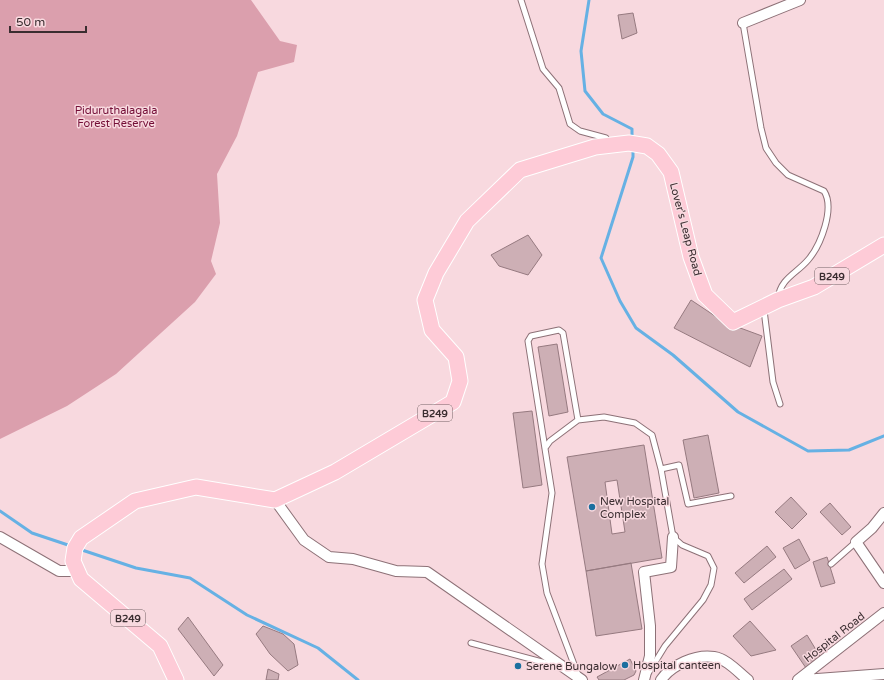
<svg xmlns="http://www.w3.org/2000/svg" width="884" height="680" font-family="'Varela Round',sans-serif">
  <style>
    .green { fill: #db9fad }
    .lines { fill: none; stroke-linecap: round; stroke-linejoin: round }
    .stream { stroke: #66b1e4; stroke-width: 3 }
    .building { fill: #cdafb5; stroke: #967a80; fill-rule: evenodd }
    .lane-casing { stroke: #8d7177; stroke-width: 7 }
    .street-casing { stroke: #8d7177; stroke-width: 12 }
    .primary-casing { stroke: #fff; stroke-width: 17 }
    .lane { stroke: #fff; stroke-width: 5 }
    .street { stroke: #fff; stroke-width: 10 }
    .primary { stroke: #fecbd7; stroke-width: 15 }
    .poi-dot { fill: #1b6f9f; stroke: #f8d9df; stroke-width: 1.5 }
    .labels { text-anchor: middle; stroke-width: 3; stroke-linejoin: round; paint-order: stroke }
    .shield { fill: #f8d9df; stroke: #736164; stroke-width: 1 }
    .shield-label { font-size: 10px; font-weight: bold; fill: #3a2d30 }
    .park-label { font-size: 11px; fill: #730d36; stroke: #f8d9df }
    .street-label { font-size: 11px; fill: #3a2d30; stroke: #f8d9df }
    .poi-label { font-size: 11px; fill: #3a2d30; stroke: #f8d9df; text-anchor: start }
  </style>
  <rect width="100%" height="100%" fill="#f8d9df"/>
  <!-- green -->
  <path class="green" d="M 0,0 L 251,0 L 280,41 L 297,45 L 294,62 L 258,72 L 237,136 L 217,174 L 220,223 L 211,261 L 216,274 L 195,302 L 116,374 L 67,406 L 0,439 Z"/>
  <g class="lines">
    <!-- stream -->
    <path class="stream" d="M 589,0 L 581,51 L 585,91 L 603,114 L 632,129 L 632,139
      M 633,149 L 633,157 L 601,258 L 620,301 L 636,328 L 673,355 L 738,412 L 808,451 L 849,450 L 884,436
      M 0,511 L 32,533 L 71,546
      M 79,549 L 136,568 L 190,578 L 247,615 L 318,648 L 358,680"/>
  </g>
  <!-- building -->
  <path class="building" d="M 633,13 L 637,33 L 622,39 L 618,15 Z
    M 528,235 L 542,255 L 528,275 L 499,266 L 491,255 Z
    M 691,300 L 724,322 L 762,336 L 750,367 L 674,328 Z
    M 557,344 L 568,412 L 549,416 L 538,347 Z
    M 532,411 L 542,485 L 523,488 L 513,413 Z
    M 708,435 L 719,493 L 694,498 L 683,440 Z
    M 644,445 L 662,558 L 586,571 L 567,457 ZM 617,480 L 625,532 L 612,534 L 605,482 Z
    M 791,497 L 807,514 L 792,529 L 775,512 Z
    M 830,503 L 851,527 L 842,535 L 820,512 Z
    M 799,539 L 810,560 L 795,569 L 783,548 Z
    M 767,546 L 776,557 L 744,583 L 735,573 Z
    M 827,557 L 835,583 L 821,587 L 813,562 Z
    M 631,563 L 642,629 L 596,636 L 586,571 Z
    M 784,569 L 792,579 L 752,610 L 744,599 Z
    M 188,617 L 223,665 L 214,676 L 178,629 Z
    M 750,621 L 776,650 L 751,656 L 733,636 Z
    M 263,626 L 283,634 L 294,644 L 298,665 L 288,671 L 270,654 L 256,634 Z
    M 807,635 L 821,658 L 806,668 L 791,646 Z
    M 630,659 L 636,671 L 634,675 L 624,680 L 599,680 L 597,677 Z
    M 268,669 L 279,674 L 278,680 L 266,680 Z"/>
  <g class="lines">
    <defs>
      <path id="lane" d="M 521,0 L 543,69 L 559,88 L 570,124 L 580,131 L 606,138 L 609,144
        M 743,23 L 761,128 L 766,148 L 776,163 L 788,175 L 824,191 C 835,208 821,245 808,260 C 796,274 781,278 778,298
        M 764,310 L 773,382 L 780,404
        M 578,420 L 563,333 L 559,330 L 531,336 L 528,341 L 552,493 L 542,564 L 547,593 L 578,675
        M 545,448 L 550,441 L 578,420 L 604,417 L 635,423 L 652,435 L 661,469 L 673,537 L 682,545 L 708,556 L 714,568 L 711,585 L 703,600 L 665,646 L 649,672
        M 661,469 L 679,465 L 688,504 L 731,496
        M 831,564 L 856,542
        M 471,643 L 557,666"/>
      <path id="street" d="M 743,23 L 800,0
        M 275,500 L 304,540 L 329,557 L 353,559 L 396,571 L 427,572 L 582,680
        M 884,513 L 872,528 L 856,542 L 884,583
        M 0,537 L 59,571 L 77,571
        M 644,680 L 650,656 L 650,626 L 644,572 L 671,567 L 673,537
        M 661,680 C 671,665 696,654 714,657 C 727,659 738,672 748,680
        M 798,680 L 884,613
        M 804,680 L 884,674"/>
      <path id="primary" d="M 176,680 L 160,646 L 81,579 L 73,561 L 75,548 L 81,538 L 135,501 L 196,487 L 275,500 L 335,472 L 453,402 L 460,381 L 456,357 L 432,330 L 425,300 L 436,273 L 467,221 L 520,170 L 595,147 L 629,143 L 647,146 L 658,154 L 671,172 L 691,257 L 705,295 L 733,322 L 778,300 L 814,287 L 884,245"/>
    </defs>
    <!-- lane casing -->
    <use href="#lane" class="lane-casing"/>
    <!-- street casing -->
    <use href="#street" class="street-casing"/>
    <!-- primary casing -->
    <use href="#primary" class="primary-casing"/>
    <!-- lane -->
    <use href="#lane" class="lane"/>
    <!-- street -->
    <use href="#street" class="street"/>
    <!-- primary -->
    <use href="#primary" class="primary"/>
  </g>
  <!-- markers -->
  <g class="poi-dot">
    <circle cx="592" cy="507" r="4"/>
    <circle cx="625" cy="665" r="4"/>
    <circle cx="518" cy="666" r="4"/>
  </g>
  <g class="labels">
    <!-- shield labels -->
    <g class="shield">
      <rect x="815" y="268" width="34" height="16" rx="3"/>
      <rect x="418" y="405" width="34" height="16" rx="3"/>
      <rect x="111" y="610" width="34" height="16" rx="3"/>
    </g>
    <g class="shield-label">
      <text x="832" y="280">B249</text>
      <text x="435" y="417">B249</text>
      <text x="128" y="622">B249</text>
    </g>
    <!-- park labels -->
    <g class="park-label">
      <text x="116" y="114">Piduruthalagala<tspan x="116" dy="13">Forest Reserve</tspan></text>
    </g>
    <!-- street labels -->
    <g class="street-label">
      <text transform="translate(686 229) rotate(75)" y="4">Lover's Leap Road</text>
      <text transform="translate(834 637) rotate(-38)" y="4">Hospital Road</text>
    </g>
    <!-- poi labels -->
    <g class="poi-label">
      <text x="600" y="505">New Hospital<tspan x="600" dy="13">Complex</tspan></text>
      <text x="633" y="669">Hospital canteen</text>
      <text x="526" y="670">Serene Bungalow</text>
    </g>
  </g>
  <!-- scale -->
  <path d="M10 26v6h76v-6" fill="none" stroke="#3a2d30" stroke-width="2"/>
  <text x="16" y="26" font-size="12" fill="#3a2d30" stroke="#f8d9df" stroke-width="3" paint-order="stroke">50 m</text>
</svg>
